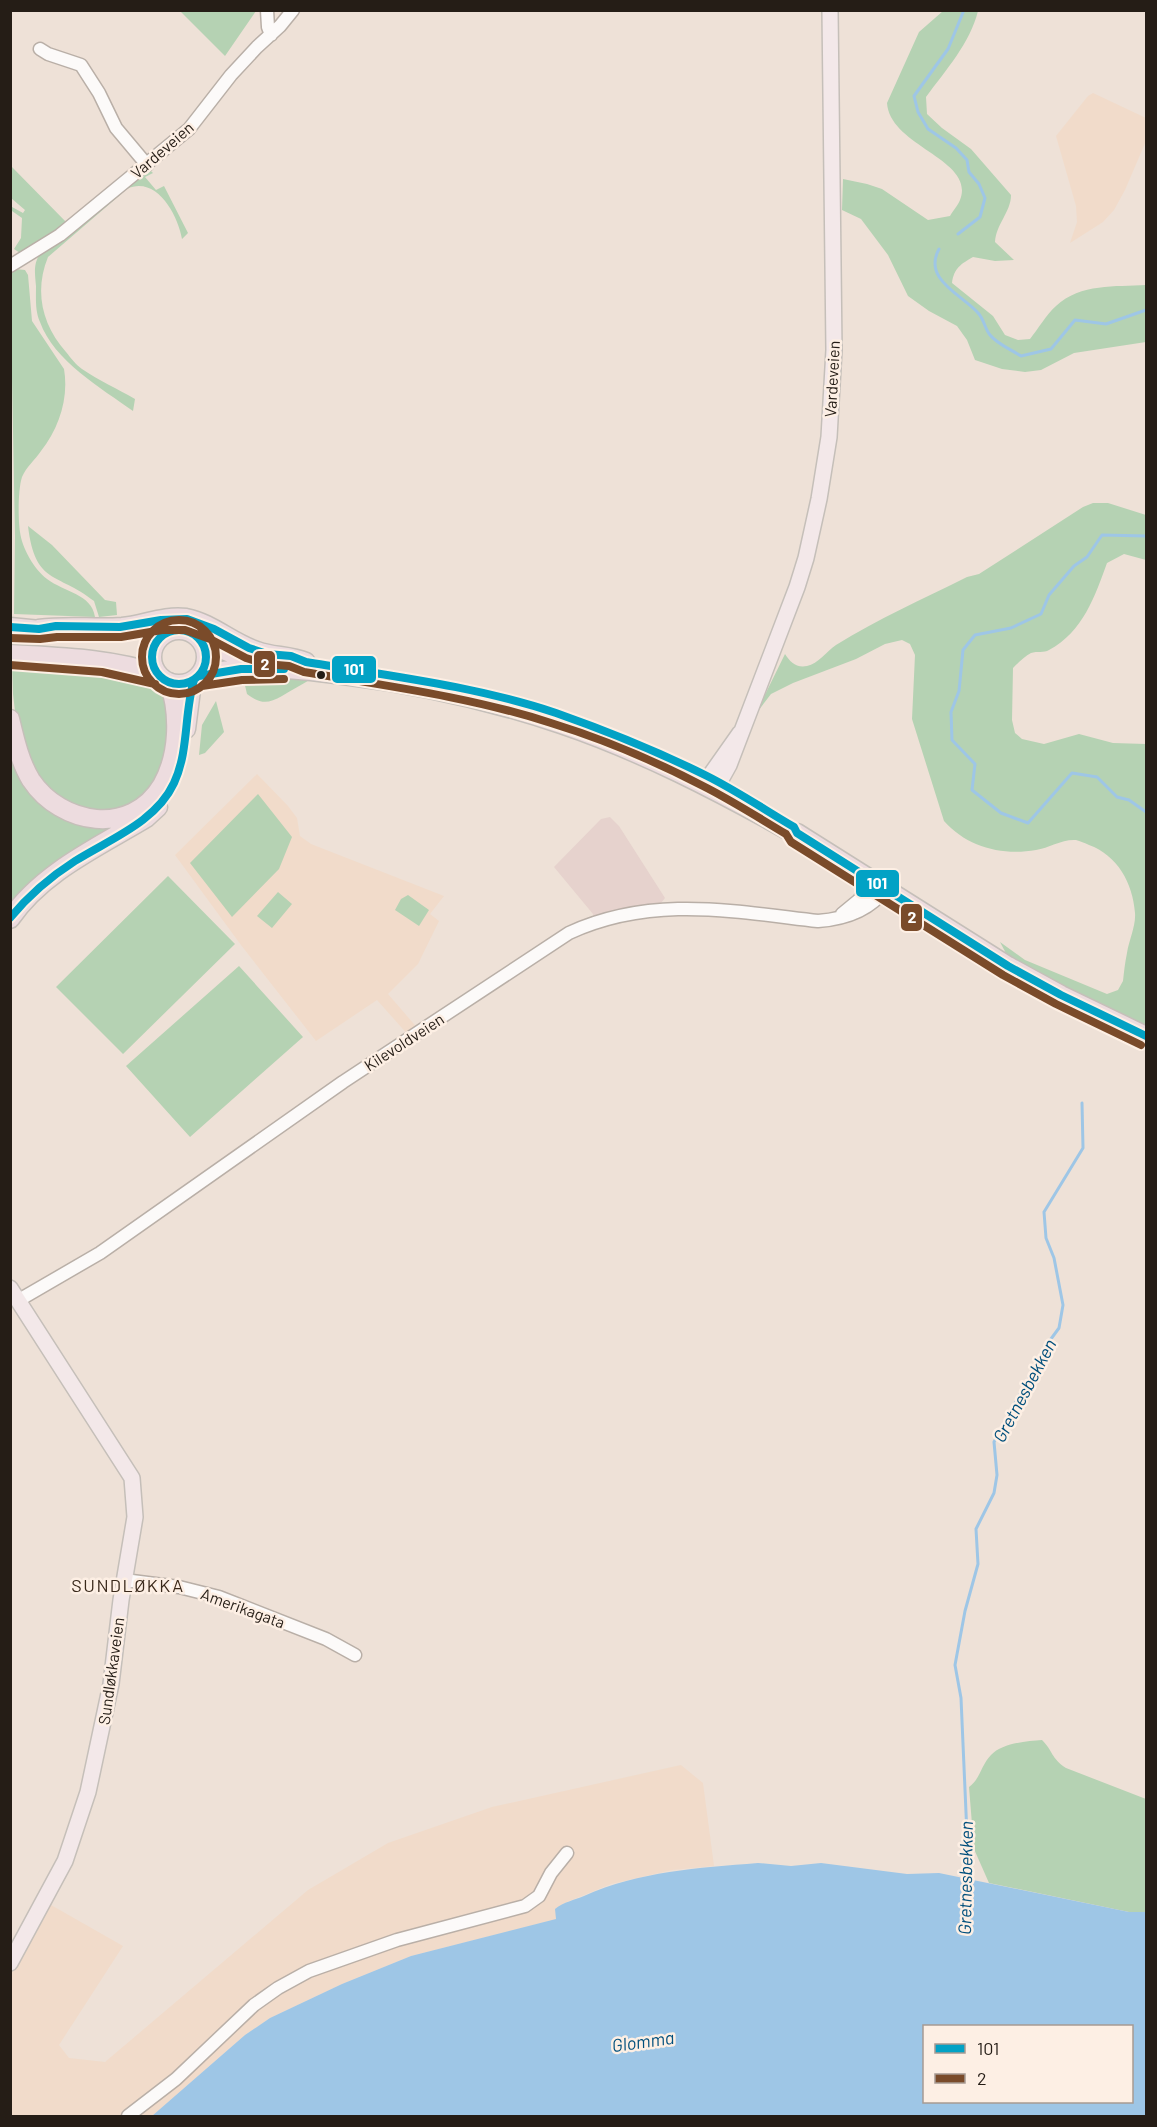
<svg xmlns="http://www.w3.org/2000/svg" width="1157" height="2127" font-family="Barlow,sans-serif">
  <style>
    .commercial { fill: #e6d2cd }
    .built { fill: #f1dbca }
    .green { fill: #b5d2b3 }
    .water { fill: #9ec6e6; fill-rule: evenodd }
    .lines { fill: none; stroke-linecap: round; stroke-linejoin: round }
    .stream { stroke: #9ec6e6; stroke-width: 3 }
    .minor-casing { stroke: #b9afa7; stroke-width: 15 }
    .major-casing { stroke: #c5bfb9; stroke-width: 18 }
    .highway-casing { stroke: #c5bfb9; stroke-width: 21 }
    .minor { stroke: #fcfaf9; stroke-width: 12 }
    .major { stroke: #f3e8e9; stroke-width: 15 }
    .highway { stroke: #eddcdf; stroke-width: 18 }
    .bus-1-casing { stroke: #fdefe4; stroke-width: 12 }
    .bus-2-casing { stroke: #fdefe4; stroke-width: 12 }
    .bus-1 { stroke: #02a2c5; stroke-width: 8 }
    .bus-2 { stroke: #7a4b2a; stroke-width: 8 }
    .bus-dot { fill: #251d16; stroke: #fdefe4; stroke-width: 2 }
    .labels { text-anchor: middle; stroke-width: 5; stroke-linejoin: round; paint-order: stroke }
    .street-label { font-size: 16px; fill: #251d16; stroke: #fdefe4 }
    .water-label { font-size: 18px; font-style: italic; fill: #004f7c; stroke: #fdefe4 }
    .neighbourhood-label { font-size: 18px; letter-spacing: 1.5px; fill: #39281a; stroke: #fdefe4 }
    .line-badge { stroke: #fdefe4; stroke-width: 2 }
    .badge-label { font-size: 16px; text-anchor: middle; font-weight: bold; fill: #fff }
  </style>
  <rect width="100%" height="100%" fill="#eee1d7"/>
  <!-- commercial -->
  <path class="commercial" d="M 610,817 L 619,826 L 665,898 L 656,909 L 595,922 L 593,914 L 554,867 L 601,819 Z"/>
  <!-- built -->
  <path class="built" d="M 1093,93 L 1146,118 L 1146,141 L 1125,190 L 1114,210 L 1103,222 L 1070,243 L 1077,222 L 1076,206 L 1056,136 L 1088,96 Z
    M 257,774 L 288,806 L 297,818 L 300,836 L 311,844 L 444,896 L 430,914 L 439,921 L 418,964 L 388,994 L 420,1031 L 410,1037 L 377,1000 L 316,1041 L 241,945 L 175,855 Z
    M 681,1765 L 703,1783 L 714,1866 L 672,1870 L 611,1884 L 562,1904 L 557,1919 L 411,1956 L 342,1984 L 270,2018 L 245,2035 L 152,2116 L 11,2116 L 10,1944 L 18,1948 L 44,1901 L 123,1946 L 59,2045 L 69,2058 L 105,2062 L 308,1890 L 388,1843 L 492,1807 Z"/>
  <!-- green -->
  <path class="green" d="M 180,11 L 256,11 L 225,56 Z
    M 943,11 L 978,11 C 970,43 946,70 926,97 L 927,114 L 942,128 L 971,149 L 1011,195 C 1011,212 996,224 995,242 L 1014,260 L 995,261 L 973,257 C 961,264 954,268 952,283 L 993,316 L 1005,335 L 1018,340 L 1030,339 C 1038,329 1046,315 1056,306 C 1081,283 1115,287 1146,285 L 1146,342 L 1074,353 L 1041,370 L 1025,372 L 1002,369 L 975,360 L 967,340 L 957,326 L 929,311 L 908,296 L 888,255 L 861,219 L 842,210 L 843,179 L 867,184 L 882,189 L 928,220 L 950,216 C 953,211 958,205 960,200 C 976,159 890,147 887,103 L 919,32 Z
    M 10,165 L 68,224 L 20,253 L 14,249 L 21,238 L 22,218 L 12,211 L 12,207 L 23,213 L 25,210 L 11,198 Z
    M 150,170 L 153,173 L 145,177 L 156,190 L 164,186 L 188,233 L 182,239 C 178,215 156,175 127,189 L 48,257 C 34,291 42,325 66,352 C 71,358 76,365 82,369 C 98,380 118,389 135,399 L 133,411 C 101,388 54,361 40,322 C 35,311 36,298 36,286 C 35,274 33,264 40,254 L 120,189 Z
    M 15,269 L 25,270 L 28,275 L 32,321 L 64,369 C 69,398 59,428 41,451 C 35,460 26,467 22,477 C 18,489 18,519 20,532 C 22,548 34,569 47,579 C 64,592 92,594 95,617 L 14,614 L 15,536 L 10,272 Z
    M 1093,503 L 1108,503 L 1146,515 L 1146,560 L 1124,554 L 1107,563 C 1095,596 1083,632 1049,650 C 1044,653 1037,651 1031,653 C 1025,656 1018,663 1013,668 L 1012,720 L 1015,733 L 1022,739 L 1044,744 L 1079,734 L 1113,743 L 1146,744 L 1146,1026 L 1116,1014 L 1009,959 L 1000,942 L 1025,960 L 1107,994 L 1118,990 L 1123,981 C 1124,972 1125,962 1127,953 C 1129,940 1136,926 1135,913 C 1133,883 1117,855 1089,845 C 1085,843 1080,841 1076,840 C 1062,839 1049,848 1036,850 C 1002,856 967,847 944,821 L 912,719 L 915,655 L 910,644 L 902,640 L 885,644 L 856,659 L 793,683 L 771,694 L 755,715 L 785,654 C 790,662 796,668 807,666 C 818,664 827,651 836,645 C 878,619 923,599 967,577 L 979,574 L 1083,507 Z
    M 28,526 L 52,545 L 105,600 L 116,602 L 117,615 L 99,617 L 94,601 C 57,572 35,585 28,526 Z
    M 12,663 L 81,666 L 139,676 L 160,687 L 167,697 L 170,707 L 165,762 L 153,786 L 133,804 L 98,814 L 56,798 L 31,768 L 16,720 L 13,694 Z
    M 243,677 L 311,679 C 302,685 291,690 282,696 C 268,704 260,704 247,694 Z
    M 216,701 L 224,732 L 205,753 L 199,755 L 202,725 Z
    M 10,740 L 27,781 L 119,827 L 10,906 Z
    M 258,794 L 292,837 L 279,869 L 232,917 L 190,863 Z
    M 168,876 L 235,944 L 123,1054 L 56,987 Z
    M 278,892 L 292,904 L 272,928 L 257,916 Z
    M 408,895 L 429,910 L 419,926 L 395,910 L 401,899 Z
    M 239,966 L 303,1037 L 190,1137 L 126,1066 Z
    M 1042,1740 C 1053,1751 1051,1758 1066,1768 L 1146,1799 L 1146,1912 L 1129,1912 L 989,1883 L 974,1849 L 969,1787 C 981,1778 981,1765 991,1755 C 1002,1743 1027,1741 1042,1740 Z"/>
  <!-- water -->
  <path class="water" d="M 758,1863 L 791,1866 L 821,1863 L 907,1874 L 939,1873 L 1129,1912 L 1146,1912 L 1146,2116 L 152,2116 L 245,2035 L 270,2018 L 342,1984 L 411,1956 L 556,1919 L 555,1909 C 564,1902 574,1900 584,1896 C 640,1871 698,1868 758,1863 ZM 924,2026 L 1132,2026 L 1132,2102 L 924,2102 Z"/>
  <g class="lines">
    <!-- stream -->
    <path class="stream" d="M 958,234 L 980,217 L 985,198 L 979,184 L 969,172 L 967,160 L 956,148 L 928,129 L 918,112 L 914,96 L 948,49 L 964,10
      M 939,249 C 922,280 963,295 979,314 C 984,320 985,329 990,335 C 997,344 1012,350 1021,356 L 1051,349 L 1075,320 L 1106,324 L 1146,310
      M 1146,536 L 1102,535 L 1087,557 L 1074,566 L 1049,595 L 1041,614 L 1011,628 L 975,635 L 963,650 L 959,691 L 951,712 L 952,740 L 975,764 L 972,790 L 1001,813 L 1028,823 L 1072,773 L 1097,777 L 1117,797 L 1129,800 L 1146,812
      M 969,1881 L 961,1698 L 955,1665 L 965,1611 L 978,1564 L 976,1529 L 994,1493 L 997,1475 L 994,1442 L 1048,1343 L 1059,1328 L 1063,1305 L 1054,1258 L 1046,1238 L 1044,1212 L 1083,1148 L 1082,1103"/>
    <defs>
      <path id="minor" d="M 267,10 L 268,27 L 271,35
        M 40,49 L 48,54 L 81,65 L 99,93 L 116,128 L 147,165
        M 10,266 L 60,235 L 189,129 L 231,75 L 257,47 L 280,26 L 293,10
        M 842,914 L 859,900 L 873,879
        M 19,1300 L 100,1253 L 343,1082 L 569,933 C 652,895 731,911 818,921 C 845,919 870,911 886,888
        M 124,1580 L 179,1587 L 219,1597 L 326,1639 L 355,1655
        M 128,2116 L 176,2079 L 254,2005 L 278,1988 L 309,1971 L 397,1940 L 525,1906 L 539,1896 L 551,1873 L 567,1853"/>
      <path id="major" d="M 740,733 L 709,777 L 710,789 L 719,783 L 729,765 L 797,587 L 806,558 L 819,499 L 829,437 L 834,350 L 830,10
        M 10,1288 L 132,1478 L 135,1517 L 121,1600 L 111,1684 L 88,1792 L 65,1861 L 10,1963"/>
      <path id="highway" d="M 10,627 L 50,631
        M 39,629 C 67,625 94,629 122,627 C 143,625 165,615 186,618 C 212,623 232,643 257,651 C 273,657 289,655 306,662
        M152 657a27 27 0 1 1 54 0a27 27 0 1 1-54 0Z
        M 201,641 L 235,655 L 264,658
        M 10,654 C 61,657 110,658 158,674
        M 199,676 C 246,663 296,669 343,675 C 417,684 490,700 561,724 C 641,751 718,791 791,832 L 797,833 L 1008,966 L 1061,995 L 1146,1036
        M 10,719 C 15,740 20,762 31,780 C 61,825 131,837 162,785 C 179,755 180,714 169,682
        M 186,729 L 191,690 L 194,680
        M 10,919 C 42,872 98,847 146,818 L 158,807"/>
    </defs>
    <!-- minor casing -->
    <use href="#minor" class="minor-casing"/>
    <!-- major casing -->
    <use href="#major" class="major-casing"/>
    <!-- highway casing -->
    <use href="#highway" class="highway-casing"/>
    <!-- minor -->
    <use href="#minor" class="minor"/>
    <!-- major -->
    <use href="#major" class="major"/>
    <!-- highway -->
    <use href="#highway" class="highway"/>
    <defs>
      <path id="bus-1" d="M 10,627 L 39,629 L 56,626 L 120,627 L 161,620 L 187,619 L 214,629 L 249,648 L 267,654 L 291,656 L 306,662 C 390,676 475,686 556,713 C 607,731 659,752 707,776 C 737,791 765,810 794,827 L 797,833 L 1008,966 L 1061,995 L 1146,1036
        M152 657a27 27 0 1 1 54 0a27 27 0 1 1-54 0Z
        M 199,676 L 241,669 L 284,669
        M 10,918 C 29,895 50,877 75,861 C 110,839 156,822 174,783 C 189,751 184,713 194,680"/>
      <path id="bus-2" d="M142 657a37 37 0 1 1 74 0a37 37 0 1 1-74 0Z
        M 10,638 L 40,639 L 57,637 L 121,637 L 162,630 L 185,630 L 210,639 L 246,658 L 265,664 L 289,666 L 304,672 C 387,686 471,697 551,723 C 603,739 655,761 703,786 C 731,800 759,818 786,834 L 791,842 L 1003,975 L 1056,1004 L 1141,1045
        M 10,665 L 102,672 L 155,684
        M 202,686 L 242,680 L 284,679"/>
    </defs>
    <!-- bus-1 casing -->
    <use href="#bus-1" class="bus-1-casing"/>
    <!-- bus-2 casing -->
    <use href="#bus-2" class="bus-2-casing"/>
    <!-- bus-1 -->
    <use href="#bus-1" class="bus-1"/>
    <!-- bus-2 -->
    <use href="#bus-2" class="bus-2"/>
  </g>
  <!-- markers -->
  <circle class="bus-dot" cx="321" cy="675" r="5"/>
  <g class="labels">
    <!-- street labels -->
    <g class="street-label">
      <text transform="translate(162 150) rotate(-41)" y="6">Vardeveien</text>
      <text transform="translate(832 379) rotate(-87)" y="6">Vardeveien</text>
      <text transform="translate(404 1042) rotate(-33)" y="6">Kilevoldveien</text>
      <text transform="translate(243 1608) rotate(20)" y="6">Amerikagata</text>
      <text transform="translate(111 1671) rotate(-82)" y="6">Sundløkkaveien</text>
    </g>
    <!-- water labels -->
    <g class="water-label">
      <text transform="translate(1025 1391) rotate(-62)" y="6">Gretnesbekken</text>
      <text transform="translate(966 1878) rotate(-89)" y="6">Gretnesbekken</text>
      <text transform="translate(643 2042) rotate(-8)" y="6">Glomma</text>
    </g>
    <!-- neighbourhood labels -->
    <g class="neighbourhood-label">
      <text x="128" y="1592">SUNDLØKKA</text>
    </g>
  </g>
  <g class="line-badge">
    <rect x="253" y="650" width="23" height="28" rx="6" fill="#7a4b2a"/>
    <rect x="331" y="655" width="46" height="29" rx="6" fill="#02a2c5"/>
    <rect x="855" y="869" width="45" height="29" rx="6" fill="#02a2c5"/>
    <rect x="900" y="903" width="23" height="29" rx="6" fill="#7a4b2a"/>
  </g>
  <g class="badge-label">
    <text x="265" y="670">2</text>
    <text x="354" y="675">101</text>
    <text x="877" y="889">101</text>
    <text x="912" y="923">2</text>
  </g>
  <!-- border -->
  <rect width="1157" height="2127" fill="none" stroke="#251d16" stroke-width="24"/>
  <!-- legend -->
  <rect x="923" y="2025" width="210" height="78" fill="#fdefe4" stroke="#a79b92" stroke-width="1.5"/>
  <rect x="935" y="2044" width="30" height="9" fill="#02a2c5" stroke="#a79b92" stroke-width="1.5"/>
  <text x="977" y="2055" font-size="18" fill="#251d16">101</text>
  <rect x="935" y="2074" width="30" height="9" fill="#7a4b2a" stroke="#a79b92" stroke-width="1.5"/>
  <text x="977" y="2085" font-size="18" fill="#251d16">2</text>
</svg>
